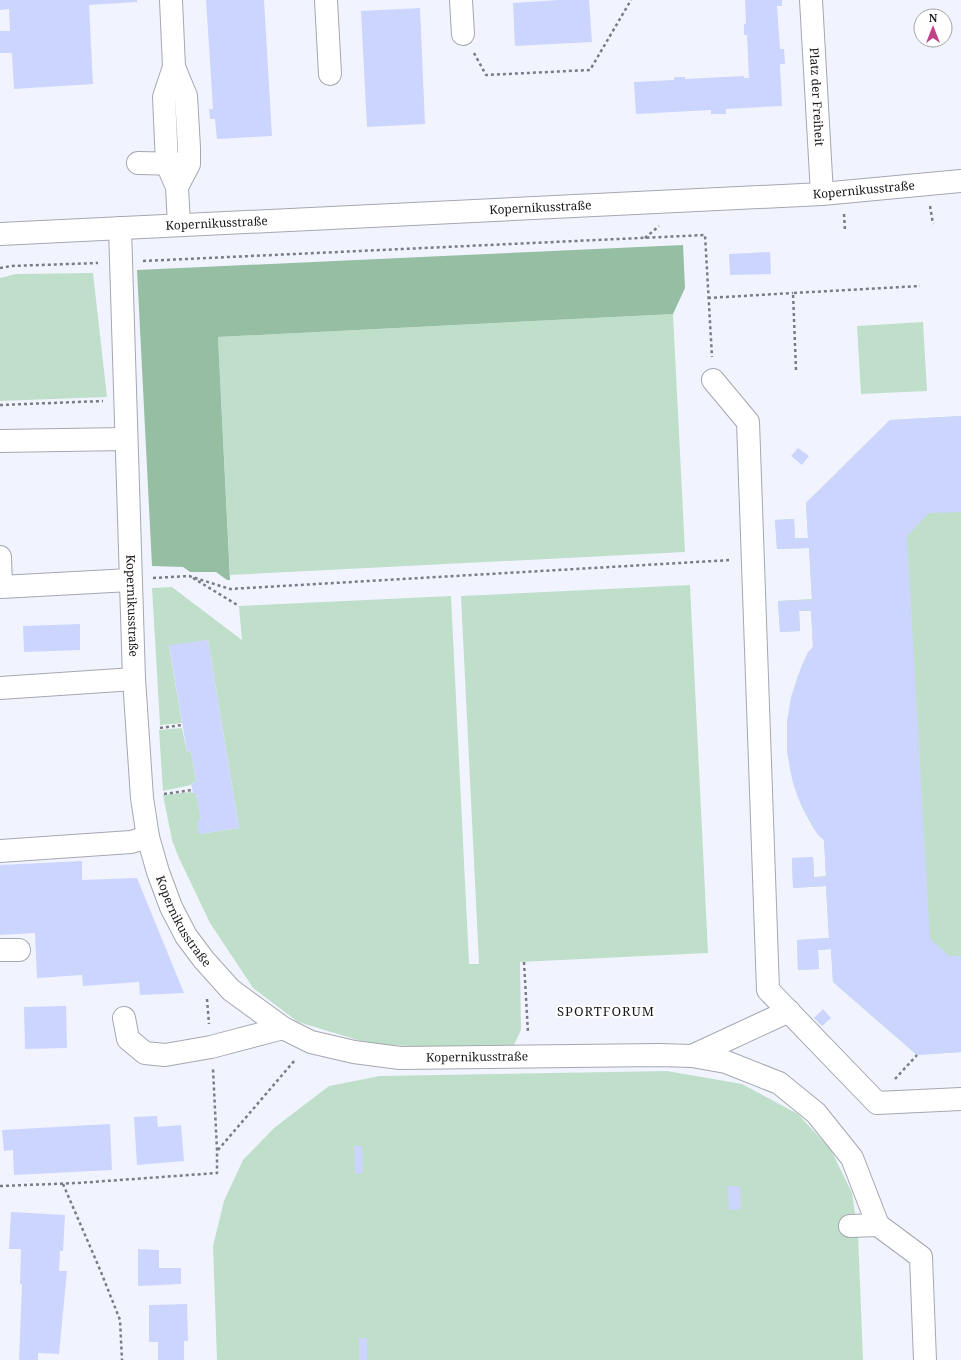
<svg xmlns="http://www.w3.org/2000/svg" width="961" height="1360" font-family="'Noto Serif',serif">
  <style>
    .green { fill: #c0dfca }
    .forest { fill: #95bea3 }
    .building { fill: #ccd5fe }
    .lines { fill: none; stroke-linecap: round; stroke-linejoin: round }
    .minor-casing { stroke: #a5a7b1; stroke-width: 24 }
    .path { stroke: #7b7c83; stroke-width: 2.5; stroke-dasharray: 3 3; stroke-linecap: butt }
    .minor { stroke: #fff; stroke-width: 22 }
    .labels { text-anchor: middle; stroke-width: 4; stroke-linejoin: round; paint-order: stroke }
    .street-label { font-size: 12px; fill: #19191d; stroke: #fff }
    .neighbourhood-label { font-size: 13px; letter-spacing: 1px; fill: #19191d; stroke: #fff }
  </style>
  <rect width="100%" height="100%" fill="#f1f4fe"/>
  <!-- green -->
  <path class="green" d="M 93,273 L 107,397 L 0,401 L 0,278 L 16,274 Z
    M 673,314 L 685,552 L 230,575 L 218,337 Z
    M 923,322 L 927,391 L 861,394 L 857,326 Z
    M 961,416 L 961,1052 L 917,1055 L 833,982 L 831,949 L 818,950 L 819,969 L 798,970 L 797,940 L 829,938 L 826,886 L 793,888 L 792,858 L 813,857 L 814,877 L 826,876 L 824,840 C 815,833 811,823 805,813 C 784,771 782,724 797,679 C 801,668 805,656 813,647 L 811,611 L 799,611 L 800,631 L 780,632 L 778,601 L 812,599 L 809,548 L 777,549 L 775,520 L 794,519 L 795,538 L 808,538 L 806,503 L 890,420 Z
    M 690,585 L 708,953 L 520,962 L 521,1030 L 514,1045 L 453,1048 L 371,1044 L 298,1022 L 253,988 L 210,923 L 178,856 L 172,840 L 163,795 L 191,792 L 193,793 L 196,793 L 201,820 L 199,834 L 239,828 L 208,640 L 169,646 L 182,723 L 160,725 L 152,588 L 172,587 L 242,640 L 239,606 L 451,596 L 469,964 L 479,964 L 461,596 Z
    M 182,728 L 187,752 L 191,751 L 196,782 L 191,783 L 191,785 L 163,791 L 159,730 Z
    M 667,1071 L 742,1084 L 798,1114 L 831,1150 L 852,1193 L 858,1233 L 863,1360 L 217,1360 L 213,1246 L 224,1201 L 243,1160 L 274,1128 L 329,1086 L 380,1076 Z"/>
  <!-- forest -->
  <path class="forest" d="M 683,245 L 685,288 L 673,314 L 218,337 L 230,580 L 227,580 L 216,572 L 190,572 L 183,567 L 152,566 L 137,270 Z"/>
  <!-- building -->
  <path class="building" d="M 0,0 L 137,0 L 137,2 L 89,5 L 93,84 L 14,89 L 12,53 L 0,53 L 0,31 L 10,31 L 9,9 L 0,10 Z
    M 206,0 L 264,0 L 272,136 L 217,139 L 215,119 L 210,119 L 209,109 L 213,109 Z
    M 559,0 L 589,0 L 592,42 L 515,46 L 513,3 Z
    M 745,0 L 782,0 L 782,6 L 777,6 L 780,49 L 784,49 L 785,64 L 780,64 L 782,106 L 726,109 L 726,114 L 711,114 L 711,110 L 636,114 L 634,82 L 674,80 L 674,77 L 685,77 L 685,79 L 744,76 L 744,78 L 749,78 L 747,35 L 744,35 L 744,24 L 746,24 Z
    M 420,8 L 425,124 L 367,127 L 361,11 Z
    M 770,252 L 771,274 L 730,275 L 729,254 Z
    M 961,416 L 961,512 L 929,513 L 907,536 L 930,939 L 949,956 L 961,956 L 961,1052 L 917,1055 L 833,982 L 831,949 L 818,950 L 819,969 L 798,970 L 797,940 L 829,938 L 826,886 L 793,888 L 792,858 L 813,857 L 814,877 L 826,877 L 824,840 L 818,835 L 812,825 L 801,804 L 793,783 L 787,752 L 787,721 L 791,697 L 801,668 L 808,652 L 813,647 L 811,610 L 799,611 L 800,631 L 780,632 L 778,601 L 812,600 L 809,548 L 777,549 L 775,520 L 794,519 L 795,539 L 808,538 L 806,503 L 890,420 Z
    M 798,448 L 809,456 L 802,465 L 791,456 Z
    M 80,624 L 80,650 L 24,652 L 23,626 Z
    M 208,640 L 239,828 L 199,834 L 197,821 L 201,820 L 196,793 L 193,793 L 191,783 L 196,782 L 191,751 L 187,752 L 169,645 Z
    M 82,861 L 82,880 L 137,878 L 184,993 L 140,995 L 139,982 L 83,986 L 82,975 L 37,978 L 35,933 L 0,935 L 0,865 Z
    M 66,1006 L 67,1048 L 25,1049 L 24,1007 Z
    M 823,1009 L 831,1018 L 822,1026 L 814,1018 Z
    M 157,1116 L 158,1127 L 181,1125 L 184,1161 L 137,1165 L 134,1117 Z
    M 110,1124 L 112,1170 L 14,1175 L 13,1150 L 4,1151 L 2,1130 Z
    M 354,1146 L 362,1146 L 363,1173 L 355,1174 Z
    M 728,1186 L 740,1186 L 741,1209 L 729,1210 Z
    M 11,1212 L 65,1215 L 63,1251 L 60,1251 L 59,1271 L 67,1271 L 59,1354 L 38,1353 L 38,1360 L 19,1360 L 22,1284 L 20,1284 L 21,1249 L 9,1249 Z
    M 138,1249 L 159,1250 L 159,1268 L 181,1268 L 181,1284 L 138,1286 Z
    M 187,1304 L 188,1341 L 184,1341 L 184,1360 L 158,1360 L 158,1342 L 149,1342 L 149,1305 Z
    M 359,1338 L 367,1338 L 367,1360 L 359,1360 Z"/>
  <g class="lines">
    <defs>
      <g id="minor">
        <path d="M 171,0 L 174,67"/>
        <path d="M 326,0 L 330,74"/>
        <path d="M 461,0 L 463,34"/>
        <path id="s1" d="M 811,0 L 822,194"/>
        <path d="M 138,163 L 182,164"/>
        <path d="M 177,187 L 189,164 L 189,148 L 186,96 L 174,67 L 164,97 L 167,164 L 177,187 L 179,225"/>
        <path id="s2" d="M 120,228 L 134,679 L 142,798 L 148,837 L 158,872 L 171,907 L 186,936 L 204,960 L 231,990 L 283,1028 L 311,1042 L 354,1052 L 400,1058 L 659,1055 L 692,1056 L 726,1062 L 779,1083 L 816,1113 L 852,1158 L 878,1225 L 921,1257 L 925,1360"/>
        <path id="s3" d="M 0,234 L 822,194 L 961,181"/>
        <path d="M 713,380 L 748,422 L 768,990 L 877,1103 L 961,1099"/>
        <path d="M 0,441 L 126,439"/>
        <path d="M 0,557 L 1,587 L 130,580"/>
        <path d="M 0,688 L 134,679"/>
        <path d="M 0,851 L 131,842 L 148,837"/>
        <path d="M 0,950 L 19,950"/>
        <path d="M 124,1018 L 128,1039 L 145,1053 L 165,1055 L 211,1047 L 283,1028"/>
        <path d="M 692,1056 L 789,1011"/>
        <path d="M 850,1226 L 878,1225"/>
      </g>
    </defs>
    <!-- minor casing -->
    <use href="#minor" class="minor-casing"/>
    <!-- path -->
    <path class="path" d="M 474,53 L 486,75 L 590,70 L 631,0
      M 930,206 L 933,224
      M 844,214 L 845,231
      M 645,238 L 659,226
      M 143,261 L 705,235 L 712,357
      M 0,268 L 11,266 L 98,263
      M 708,298 L 793,293
      M 796,370 L 793,293 L 920,286
      M 0,405 L 103,401
      M 153,578 L 189,576 L 230,589 L 731,560
      M 193,578 L 239,606
      M 160,728 L 182,725
      M 164,794 L 192,790
      M 524,962 L 528,1033
      M 207,999 L 209,1024
      M 895,1079 L 917,1055
      M 218,1150 L 295,1060
      M 63,1184 L 101,1272 L 120,1320 L 122,1360
      M 0,1186 L 78,1183 L 217,1173 L 217,1150 L 213,1069"/>
    <!-- minor -->
    <use href="#minor" class="minor"/>
  </g>
  <g class="labels">
    <!-- street labels -->
    <g class="street-label">
      <text dy="4" stroke="none"><textPath href="#s1" startOffset="97">Platz der Freiheit</textPath></text>
      <text dy="4" stroke="none"><textPath href="#s3" startOffset="865">Kopernikusstraße</textPath></text>
      <text dy="4" stroke="none"><textPath href="#s3" startOffset="541">Kopernikusstraße</textPath></text>
      <text dy="4" stroke="none"><textPath href="#s3" startOffset="217">Kopernikusstraße</textPath></text>
      <text dy="4" stroke="none"><textPath href="#s2" startOffset="378">Kopernikusstraße</textPath></text>
      <text dy="4" stroke="none"><textPath href="#s2" startOffset="702">Kopernikusstraße</textPath></text>
      <text dy="4" stroke="none"><textPath href="#s2" startOffset="1050">Kopernikusstraße</textPath></text>
    </g>
    <!-- neighbourhood labels -->
    <g class="neighbourhood-label">
      <text x="606" y="1016">SPORTFORUM</text>
    </g>
  </g>
  <!-- north arrow -->
  <g transform="translate(933 28)"><circle r="19" fill="#ffffff" stroke="#a3a3a5"/>
  <path d="M0-3L7 15L0 10L-7 15Z" fill="#c24189"/>
  <text y="-6" font-size="11" font-weight="bold" text-anchor="middle" fill="#19191d">N</text>
  </g>
</svg>
